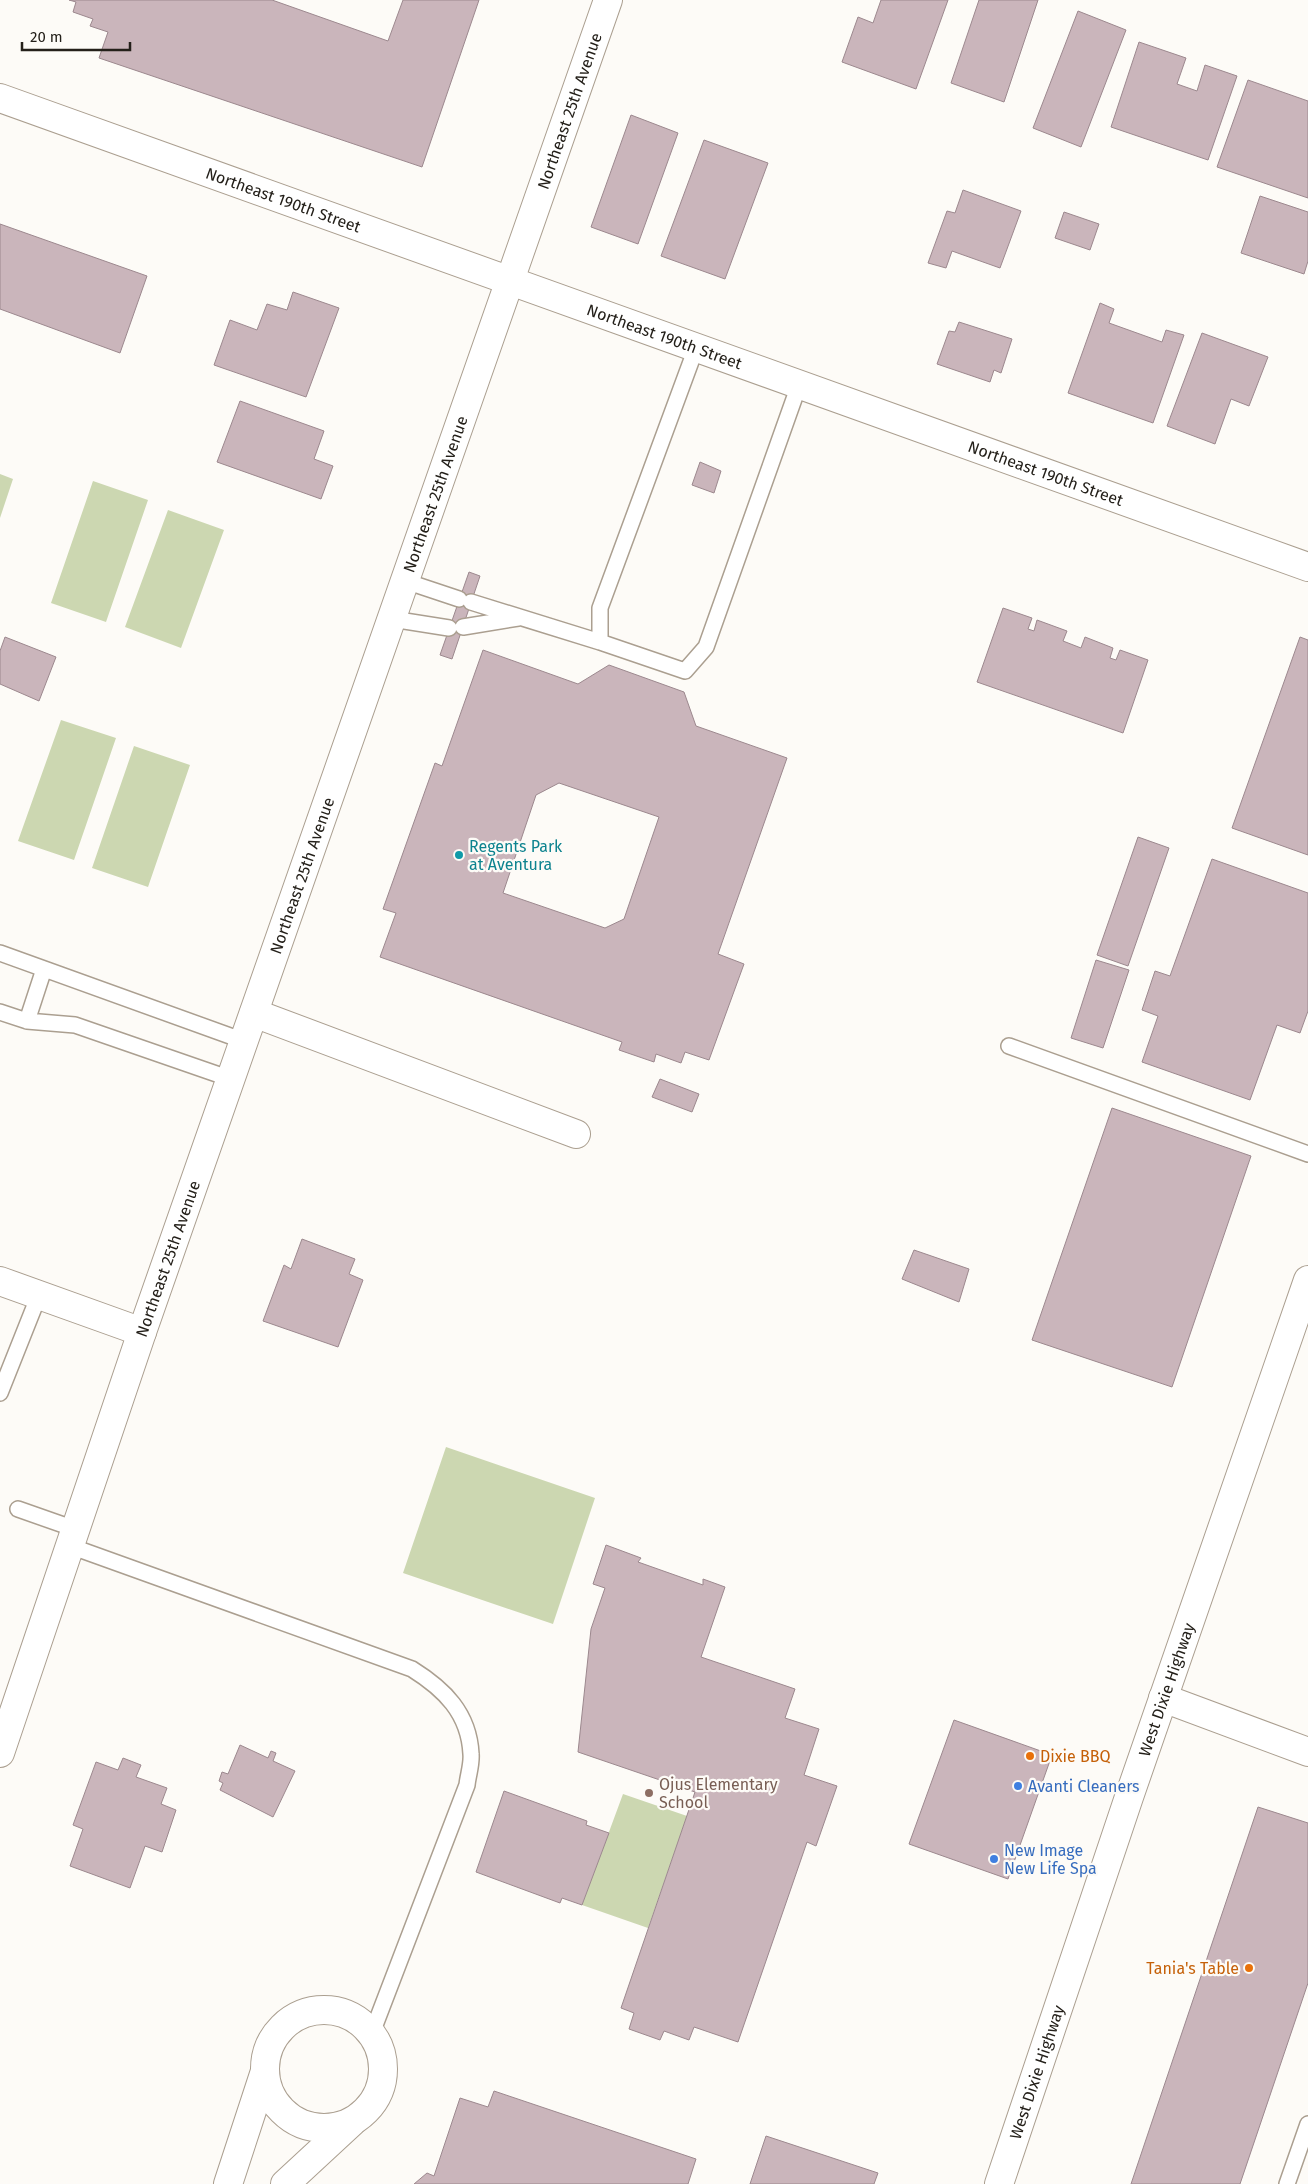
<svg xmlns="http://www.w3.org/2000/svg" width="1308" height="2184" font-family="'Fira Sans',sans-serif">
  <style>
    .green { fill: #ccd7b1 }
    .building { fill: #cab5bb; stroke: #9c888e; fill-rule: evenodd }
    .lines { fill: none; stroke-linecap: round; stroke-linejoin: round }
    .lane-casing { stroke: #ab9f90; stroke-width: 18 }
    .street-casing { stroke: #ab9f90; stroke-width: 30 }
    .secondary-casing { stroke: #ab9f90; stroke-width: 30 }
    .lane { stroke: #fff; stroke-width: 15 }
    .street { stroke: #fff; stroke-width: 28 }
    .secondary { stroke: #fff; stroke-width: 28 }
    .culture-dot { fill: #0f9aa8; stroke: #fdfbf7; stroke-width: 2 }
    .food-dot { fill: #e8710a; stroke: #fdfbf7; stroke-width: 2 }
    .shop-dot { fill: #3f7fe0; stroke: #fdfbf7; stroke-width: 2 }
    .education-dot { fill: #8d6e63; stroke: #fdfbf7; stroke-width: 2 }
    .labels { text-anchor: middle; stroke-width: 4.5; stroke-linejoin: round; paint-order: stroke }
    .street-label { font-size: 16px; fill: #24201a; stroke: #fdfbf7 }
    .culture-label { font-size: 16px; fill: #0d838f; stroke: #fdfbf7; text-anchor: start }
    .food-label { font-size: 16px; fill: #c56008; stroke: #fdfbf7; text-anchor: start }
    .education-label { font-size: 16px; fill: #785e54; stroke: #fdfbf7; text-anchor: start }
    .shop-label { font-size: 16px; fill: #366cbe; stroke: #fdfbf7; text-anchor: start }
  </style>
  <rect width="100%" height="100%" fill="#fdfbf7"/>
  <!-- green -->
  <path class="green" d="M 0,474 L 13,479 L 0,518 Z
    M 93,481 L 148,500 L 106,622 L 51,603 Z
    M 168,510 L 224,530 L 181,648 L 125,627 Z
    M 61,720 L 116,738 L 74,860 L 18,841 Z
    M 134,746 L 190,765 L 148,887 L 92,868 Z
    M 446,1447 L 595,1498 L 553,1624 L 403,1573 Z
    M 623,1794 L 687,1816 L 648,1928 L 582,1905 Z"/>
  <!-- building -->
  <path class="building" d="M 69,0 L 272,0 L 388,41 L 403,0 L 479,0 L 422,167 L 99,58 L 108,32 L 90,26 L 93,19 L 73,12 L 76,2 Z
    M 881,0 L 948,0 L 916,89 L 842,62 L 858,17 L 873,23 Z
    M 979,0 L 1038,0 L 1004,102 L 951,83 Z
    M 1078,11 L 1126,30 L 1081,147 L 1033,128 Z
    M 1139,42 L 1186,58 L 1177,84 L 1197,91 L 1205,65 L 1237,76 L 1208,160 L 1111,127 Z
    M 1248,80 L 1308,101 L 1308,198 L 1217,167 Z
    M 631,115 L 678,133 L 638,244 L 591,227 Z
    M 704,140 L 768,163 L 725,279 L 661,256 Z
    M 963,190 L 1021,211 L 1000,268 L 952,251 L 946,268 L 928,263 L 947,211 L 955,213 Z
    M 1260,196 L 1308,212 L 1308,261 L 1304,274 L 1241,253 Z
    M 1064,212 L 1099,224 L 1090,250 L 1055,238 Z
    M 0,224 L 147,276 L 120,353 L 0,309 Z
    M 293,292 L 339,308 L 306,397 L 214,365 L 230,320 L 257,330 L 267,304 L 287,310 Z
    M 1100,303 L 1114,309 L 1109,323 L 1162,342 L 1166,330 L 1184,335 L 1153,423 L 1068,393 Z
    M 959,322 L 1012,339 L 1001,373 L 994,370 L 990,382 L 937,364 L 949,331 L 955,332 Z
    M 1202,333 L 1268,357 L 1249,406 L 1231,399 L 1215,444 L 1167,426 Z
    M 240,401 L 324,431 L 314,459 L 333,466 L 321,499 L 217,462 Z
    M 700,462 L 721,471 L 714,493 L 692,485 Z
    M 469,572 L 480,576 L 452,659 L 440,655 Z
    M 1003,608 L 1032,618 L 1028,629 L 1034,631 L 1037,620 L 1067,631 L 1063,641 L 1081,648 L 1085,637 L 1113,648 L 1110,658 L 1116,660 L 1120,650 L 1148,660 L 1123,733 L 977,682 Z
    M 5,637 L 56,657 L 39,701 L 0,684 L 0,651 Z
    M 1300,637 L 1308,640 L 1308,855 L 1232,828 Z
    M 483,650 L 578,684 L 609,665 L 684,692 L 696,726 L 787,758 L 718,954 L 744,964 L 709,1060 L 685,1052 L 681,1063 L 656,1054 L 654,1062 L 619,1050 L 622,1042 L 380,957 L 396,913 L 383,909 L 435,763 L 442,766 ZM 559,783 L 659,817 L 624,919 L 605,928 L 503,893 L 536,795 Z
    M 1138,837 L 1169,848 L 1128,966 L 1097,955 Z
    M 1212,859 L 1308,893 L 1308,1011 L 1300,1033 L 1277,1025 L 1250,1100 L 1142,1062 L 1158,1016 L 1142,1010 L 1155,971 L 1170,976 Z
    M 1096,960 L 1129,970 L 1103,1048 L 1071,1038 Z
    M 660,1079 L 699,1094 L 692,1112 L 652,1097 Z
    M 1112,1108 L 1251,1156 L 1172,1387 L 1032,1340 Z
    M 302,1239 L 355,1259 L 349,1274 L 363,1280 L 338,1347 L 263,1321 L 284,1265 L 291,1269 Z
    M 914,1250 L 969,1269 L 959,1302 L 902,1279 Z
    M 606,1545 L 641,1558 L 638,1562 L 703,1585 L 703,1579 L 725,1587 L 701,1657 L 795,1689 L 785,1718 L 819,1729 L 804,1775 L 837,1786 L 816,1846 L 807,1842 L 738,2042 L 694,2027 L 689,2040 L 664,2031 L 660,2040 L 629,2029 L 634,2013 L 621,2008 L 695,1792 L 578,1752 L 591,1629 L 605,1588 L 593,1584 Z
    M 954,1720 L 1052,1755 L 1008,1879 L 909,1844 Z
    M 240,1745 L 268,1758 L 271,1751 L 276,1753 L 273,1761 L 295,1771 L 273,1817 L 220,1790 L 223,1783 L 219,1781 L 222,1772 L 228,1774 Z
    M 123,1758 L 141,1765 L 136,1777 L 167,1788 L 161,1804 L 176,1810 L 162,1852 L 145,1846 L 130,1888 L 70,1866 L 83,1829 L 73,1825 L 96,1762 L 118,1770 Z
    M 504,1791 L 587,1821 L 586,1825 L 609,1833 L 582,1905 L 562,1898 L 560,1903 L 476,1872 Z
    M 1258,1807 L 1308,1823 L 1308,1983 L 1240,2184 L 1131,2184 Z
    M 494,2091 L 696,2159 L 688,2184 L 414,2184 L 427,2173 L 434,2176 L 460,2098 L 488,2107 Z
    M 766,2136 L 878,2173 L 874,2184 L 750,2184 Z"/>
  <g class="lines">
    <defs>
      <path id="lane" d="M 405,581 L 459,599
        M 471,602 L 600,642 L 685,671 L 706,647 L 799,385
        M 392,619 L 449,628
        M 463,627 L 518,618
        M 600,642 L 600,608 L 696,348
        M 0,953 L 244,1041
        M 0,1012 L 27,1021 L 75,1025 L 231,1079
        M 27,1021 L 44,969
        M 1009,1046 L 1308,1154
        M 0,1393 L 39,1295
        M 18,1509 L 75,1529
        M 70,1546 L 412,1669 C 444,1689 469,1713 471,1754 C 472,1764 468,1775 467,1785 L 372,2033
        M 1287,2184 L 1308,2124"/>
      <g id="street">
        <path id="s1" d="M 0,98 L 1308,567"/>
        <path d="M 254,1013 L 576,1134"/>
        <path d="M 0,1281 L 142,1332"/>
        <path d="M 1163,1698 L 1308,1752"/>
        <path id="s2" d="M 0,1753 L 142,1332 L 608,0"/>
        <circle cx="324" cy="2069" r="59"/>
        <path d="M 228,2184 L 265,2071"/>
        <path d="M 285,2184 L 352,2122"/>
      </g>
      <g id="secondary">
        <path id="s3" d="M 999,2184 L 1129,1797 L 1308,1280"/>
      </g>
    </defs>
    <!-- lane casing -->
    <use href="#lane" class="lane-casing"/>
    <!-- street casing -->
    <use href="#street" class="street-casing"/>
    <!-- secondary casing -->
    <use href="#secondary" class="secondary-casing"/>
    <!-- lane -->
    <use href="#lane" class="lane"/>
    <!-- street -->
    <use href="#street" class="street"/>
    <!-- secondary -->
    <use href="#secondary" class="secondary"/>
  </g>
  <!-- markers -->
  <circle class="culture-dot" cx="459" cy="855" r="5"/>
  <g class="food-dot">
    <circle cx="1030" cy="1756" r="5"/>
    <circle cx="1249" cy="1968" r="5"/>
  </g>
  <g class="shop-dot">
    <circle cx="1018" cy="1786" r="5"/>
    <circle cx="994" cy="1859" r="5"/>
  </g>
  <circle class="education-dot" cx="649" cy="1793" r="5"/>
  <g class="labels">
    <!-- street labels -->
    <g class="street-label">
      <text dy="6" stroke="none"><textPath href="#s2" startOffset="1738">Northeast 25th Avenue</textPath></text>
      <text dy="6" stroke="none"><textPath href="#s1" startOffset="301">Northeast 190th Street</textPath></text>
      <text dy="6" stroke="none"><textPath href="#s1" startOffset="706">Northeast 190th Street</textPath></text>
      <text dy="6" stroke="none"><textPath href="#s1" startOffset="1111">Northeast 190th Street</textPath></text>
      <text dy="6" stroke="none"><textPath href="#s2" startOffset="1332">Northeast 25th Avenue</textPath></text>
      <text dy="6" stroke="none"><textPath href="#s2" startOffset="928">Northeast 25th Avenue</textPath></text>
      <text dy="6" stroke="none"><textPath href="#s2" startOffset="522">Northeast 25th Avenue</textPath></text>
      <text dy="6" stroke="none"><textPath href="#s3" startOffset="522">West Dixie Highway</textPath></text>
      <text dy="6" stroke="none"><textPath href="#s3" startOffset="118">West Dixie Highway</textPath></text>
    </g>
    <!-- culture labels -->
    <g class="culture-label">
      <text x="469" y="852">Regents Park<tspan x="469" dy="18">at Aventura</tspan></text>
    </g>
    <!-- food labels -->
    <g class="food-label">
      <text x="1040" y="1762">Dixie BBQ</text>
      <text x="1239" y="1974" text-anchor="end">Tania's Table</text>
    </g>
    <!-- education labels -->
    <g class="education-label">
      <text x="659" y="1790">Ojus Elementary<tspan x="659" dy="18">School</tspan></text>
    </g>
    <!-- shop labels -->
    <g class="shop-label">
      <text x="1028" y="1792">Avanti Cleaners</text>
      <text x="1004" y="1856">New Image<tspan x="1004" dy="18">New Life Spa</tspan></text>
    </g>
  </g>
  <!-- scale -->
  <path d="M22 42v8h108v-8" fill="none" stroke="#24201a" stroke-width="2.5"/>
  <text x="30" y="42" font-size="15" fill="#24201a" stroke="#fdfbf7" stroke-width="4" paint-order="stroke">20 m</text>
</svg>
